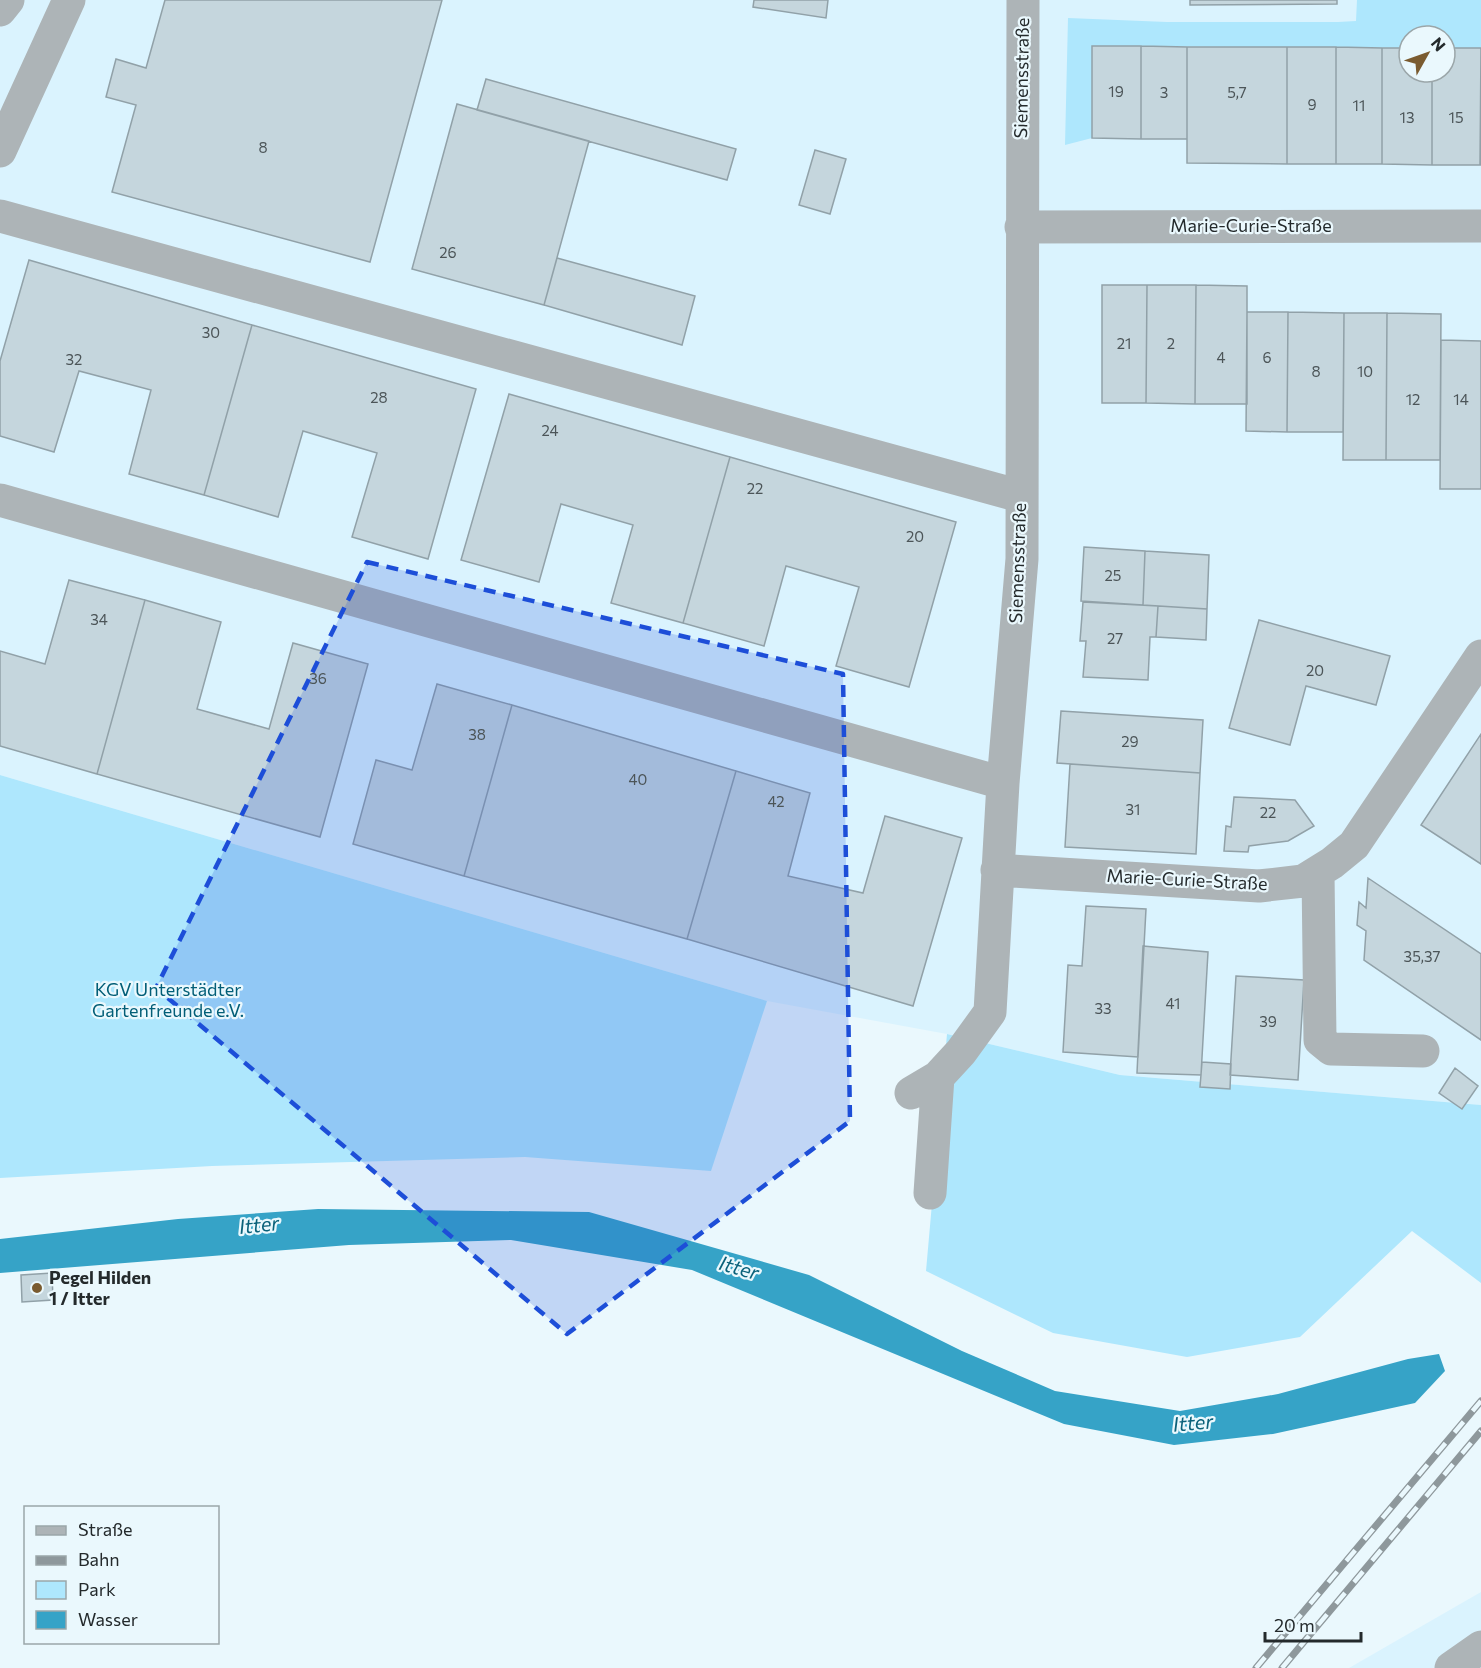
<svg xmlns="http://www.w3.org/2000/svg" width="1481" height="1668" font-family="Commissioner,sans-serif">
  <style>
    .built { fill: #daf3fe; fill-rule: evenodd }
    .green { fill: #aee7fd }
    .water { fill: #36a3c7 }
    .building { fill: #c5d6dd; stroke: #91a1a8; stroke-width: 1.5 }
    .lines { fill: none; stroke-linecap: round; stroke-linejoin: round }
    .minor { stroke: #adb4b7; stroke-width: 33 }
    .rail-casing { stroke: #8e989c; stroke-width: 7 }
    .rail { stroke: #eaf8fd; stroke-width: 4.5; stroke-dasharray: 14; stroke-linecap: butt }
    .marked { fill: #1d4ed8; fill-opacity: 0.2; stroke: #1d4ed8; stroke-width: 4.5; stroke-dasharray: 12 8; stroke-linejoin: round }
    .poi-dot { fill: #7a5b30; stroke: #eaf8fd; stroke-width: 2 }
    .labels { text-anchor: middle; stroke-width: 4.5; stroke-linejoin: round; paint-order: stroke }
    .number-label { font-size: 15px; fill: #4c5558 }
    .street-label { font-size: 18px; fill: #242a2c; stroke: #eaf8fd }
    .park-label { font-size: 18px; fill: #025e77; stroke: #eaf8fd }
    .poi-label { font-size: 18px; font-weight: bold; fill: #242a2c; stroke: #eaf8fd; text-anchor: start }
    .water-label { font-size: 20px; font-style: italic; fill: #0a617a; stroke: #eaf8fd }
  </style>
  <rect width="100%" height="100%" fill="#eaf8fd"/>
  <!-- built -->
  <path class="built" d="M 0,0 L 1481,0 L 1481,1105 L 1120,1075 L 947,1034 L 767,1001 L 0,775 ZM 1409,36 L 1445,36 L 1445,72 L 1409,72 Z
    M 1481,1592 L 1481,1668 L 1349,1668 Z"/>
  <!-- green -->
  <path class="green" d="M 1357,0 L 1481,0 L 1481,48 L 1445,48 L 1445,36 L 1409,36 L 1409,48 L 1092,46 L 1092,138 L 1065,145 L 1068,18 L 1167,22 L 1338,22 L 1356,21 Z
    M 0,775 L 767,1001 L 711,1171 L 525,1157 L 212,1166 L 0,1178 Z
    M 947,1034 L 1120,1075 L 1481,1105 L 1481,1283 L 1412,1231 L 1300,1337 L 1187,1357 L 1053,1333 L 926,1271 Z"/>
  <!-- water -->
  <path class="water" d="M 318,1209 L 589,1212 L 809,1275 L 962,1351 L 1055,1391 L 1180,1411 L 1278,1394 L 1408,1359 L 1439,1354 L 1445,1371 L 1415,1403 L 1273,1434 L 1174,1445 L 1064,1424 L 692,1270 L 511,1240 L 349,1245 L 0,1273 L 0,1239 L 178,1219 Z"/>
  <!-- building -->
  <path class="building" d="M 165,0 L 442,0 L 370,262 L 112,192 L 136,105 L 106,97 L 116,59 L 146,68 Z
    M 754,0 L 828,0 L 826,18 L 753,7 Z
    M 1190,0 L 1337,0 L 1337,4 L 1190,5 Z
    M 1092,46 L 1141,46 L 1141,139 L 1092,138 Z
    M 1141,46 L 1187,47 L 1187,139 L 1141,139 Z
    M 1187,47 L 1287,47 L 1287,164 L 1187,163 Z
    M 1287,47 L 1336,47 L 1336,164 L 1287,164 Z
    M 1336,47 L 1382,48 L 1382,164 L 1336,164 Z
    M 1382,48 L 1409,48 L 1409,72 L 1432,72 L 1432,165 L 1382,164 Z
    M 1445,48 L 1481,48 L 1480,165 L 1432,165 L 1432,72 L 1445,72 Z
    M 1481,48 L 1481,165 L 1480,165 Z
    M 486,79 L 736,149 L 727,180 L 477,110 Z
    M 457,104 L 589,141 L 544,305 L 412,269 Z
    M 815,150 L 846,159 L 830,214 L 799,205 Z
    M 557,258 L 695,296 L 682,345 L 544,305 Z
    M 29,260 L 252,325 L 204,495 L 129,474 L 151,390 L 79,371 L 54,452 L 0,436 L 0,361 Z
    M 1102,285 L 1147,285 L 1146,403 L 1102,403 Z
    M 1147,285 L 1196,285 L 1195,404 L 1146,403 Z
    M 1196,285 L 1247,286 L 1247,404 L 1195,404 Z
    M 1247,312 L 1288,312 L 1287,432 L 1246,431 Z
    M 1288,312 L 1344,313 L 1343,432 L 1287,432 Z
    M 1344,313 L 1387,313 L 1386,460 L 1343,460 Z
    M 1387,313 L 1441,314 L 1440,460 L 1386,460 Z
    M 252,325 L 476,389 L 428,559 L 352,537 L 377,453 L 303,431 L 278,517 L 204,495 Z
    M 1441,340 L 1481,341 L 1481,489 L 1440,489 Z
    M 509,394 L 730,457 L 683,623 L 611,603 L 633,525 L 561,504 L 539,582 L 461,560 Z
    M 730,457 L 956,522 L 909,687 L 836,666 L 859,587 L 786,566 L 764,646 L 683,623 Z
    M 1084,547 L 1145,551 L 1143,605 L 1081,601 Z
    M 1145,551 L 1209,555 L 1207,609 L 1143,605 Z
    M 69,580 L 145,600 L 97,774 L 0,746 L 0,651 L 45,664 Z
    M 145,600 L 221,622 L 197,709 L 269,729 L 293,643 L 368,664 L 320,837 L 97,774 Z
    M 1083,602 L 1158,606 L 1156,637 L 1150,637 L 1148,680 L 1083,677 L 1086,641 L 1080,641 Z
    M 1158,606 L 1207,609 L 1206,640 L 1156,637 Z
    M 1259,620 L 1390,656 L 1376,705 L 1306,686 L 1290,745 L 1229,728 Z
    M 437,684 L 512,705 L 464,876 L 353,844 L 376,760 L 412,770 Z
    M 512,705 L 736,771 L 687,939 L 464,876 Z
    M 1061,711 L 1203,720 L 1200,773 L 1057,763 Z
    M 1481,734 L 1481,864 L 1421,825 Z
    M 1070,764 L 1200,773 L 1196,854 L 1065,847 Z
    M 736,771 L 810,793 L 788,876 L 863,893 L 885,816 L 962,838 L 913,1006 L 687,939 Z
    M 1234,797 L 1295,800 L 1314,826 L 1288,841 L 1249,846 L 1248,852 L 1224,851 L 1226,826 L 1231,827 Z
    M 1368,878 L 1481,954 L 1481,1040 L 1364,960 L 1366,931 L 1357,925 L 1359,902 L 1366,908 Z
    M 1086,906 L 1146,909 L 1138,1057 L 1063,1052 L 1068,965 L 1082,966 Z
    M 1143,946 L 1208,952 L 1201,1075 L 1137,1073 Z
    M 1236,976 L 1304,980 L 1298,1080 L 1230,1075 Z
    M 1202,1062 L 1231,1064 L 1230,1089 L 1200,1087 Z
    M 1455,1068 L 1478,1086 L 1462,1109 L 1439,1093 Z
    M 52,1273 L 53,1300 L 22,1302 L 21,1275 Z"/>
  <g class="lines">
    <!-- minor -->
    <path class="minor" d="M 0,10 L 8,0
      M 0,151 L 69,0
      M 0,216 L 1020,496
      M 1021,227 L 1481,226
      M 0,500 L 1003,783
      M 997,870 L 1259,886 L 1303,881 L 1332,863 L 1354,845 L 1481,656
      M 1318,872 L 1320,1040 L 1331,1049 L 1423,1051
      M 911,1093 L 938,1077 L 961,1052 L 990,1012 L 1003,783 L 1022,559 L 1023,0
      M 930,1193 L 938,1077
      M 1451,1668 L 1481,1647"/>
    <defs>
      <path id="rail" d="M 1256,1668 L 1481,1401
        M 1282,1668 L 1481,1431"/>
    </defs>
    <!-- rail casing -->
    <use href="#rail" class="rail-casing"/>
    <!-- rail -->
    <use href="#rail" class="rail"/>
  </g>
  <!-- marked area -->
  <path class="marked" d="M 367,562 L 843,674 L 850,1121 L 567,1334 L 156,988 Z"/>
  <!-- markers -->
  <circle class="poi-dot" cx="37" cy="1288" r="6"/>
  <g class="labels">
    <!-- number labels -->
    <g class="number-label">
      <text x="1116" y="97">19</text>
      <text x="1164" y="98">3</text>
      <text x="1237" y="98">5,7</text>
      <text x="1312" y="110">9</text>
      <text x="1359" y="111">11</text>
      <text x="1407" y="123">13</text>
      <text x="1456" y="123">15</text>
      <text x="263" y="153">8</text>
      <text x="448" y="258">26</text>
      <text x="211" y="338">30</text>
      <text x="1124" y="349">21</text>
      <text x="1171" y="349">2</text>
      <text x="1221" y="363">4</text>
      <text x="1267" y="363">6</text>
      <text x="74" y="365">32</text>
      <text x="1316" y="377">8</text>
      <text x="1365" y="377">10</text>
      <text x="379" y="403">28</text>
      <text x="1413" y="405">12</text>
      <text x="1461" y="405">14</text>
      <text x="550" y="436">24</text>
      <text x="755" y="494">22</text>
      <text x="915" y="542">20</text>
      <text x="1113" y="581">25</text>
      <text x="99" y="625">34</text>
      <text x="1115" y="644">27</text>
      <text x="1315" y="676">20</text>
      <text x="318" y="684">36</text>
      <text x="477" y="740">38</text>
      <text x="1130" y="747">29</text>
      <text x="638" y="785">40</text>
      <text x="776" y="807">42</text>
      <text x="1133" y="815">31</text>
      <text x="1268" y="818">22</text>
      <text x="1422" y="962">35,37</text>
      <text x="1173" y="1009">41</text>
      <text x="1103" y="1014">33</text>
      <text x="1268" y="1027">39</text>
    </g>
    <!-- street labels -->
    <g class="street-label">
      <text transform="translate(1022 78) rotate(-89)" y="6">Siemensstraße</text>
      <text x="1251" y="232">Marie-Curie-Straße</text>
      <text transform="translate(1018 563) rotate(-88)" y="6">Siemensstraße</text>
      <text transform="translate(1187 880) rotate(3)" y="6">Marie-Curie-Straße</text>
    </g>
    <!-- park labels -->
    <g class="park-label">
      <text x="168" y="996">KGV Unterstädter<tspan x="168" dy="21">Gartenfreunde e.V.</tspan></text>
    </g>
    <!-- poi labels -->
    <g class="poi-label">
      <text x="49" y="1284">Pegel Hilden<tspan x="49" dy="21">1 / Itter</tspan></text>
    </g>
    <!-- water labels -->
    <g class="water-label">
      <text transform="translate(259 1225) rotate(-6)" y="7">Itter</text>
      <text transform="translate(739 1268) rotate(16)" y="7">Itter</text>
      <text transform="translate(1193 1423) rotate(-5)" y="7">Itter</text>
    </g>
  </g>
  <!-- legend -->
  <rect x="24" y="1506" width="195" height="138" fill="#eaf8fd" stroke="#9ba6a9" stroke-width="1.5"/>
  <rect x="36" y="1526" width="30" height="9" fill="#adb4b7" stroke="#9ba6a9" stroke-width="1.5"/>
  <text x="78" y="1536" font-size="18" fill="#242a2c">Straße</text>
  <rect x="36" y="1556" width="30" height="9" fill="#8e989c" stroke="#9ba6a9" stroke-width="1.5"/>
  <text x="78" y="1566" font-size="18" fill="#242a2c">Bahn</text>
  <rect x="36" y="1581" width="30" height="18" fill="#aee7fd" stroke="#9ba6a9" stroke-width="1.5"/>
  <text x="78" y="1596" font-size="18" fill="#242a2c">Park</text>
  <rect x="36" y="1611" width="30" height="18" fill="#36a3c7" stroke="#9ba6a9" stroke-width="1.5"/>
  <text x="78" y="1626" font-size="18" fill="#242a2c">Wasser</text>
  <!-- north arrow -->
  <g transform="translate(1427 54) rotate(50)"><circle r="28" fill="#eaf8fd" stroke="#9ba6a9" stroke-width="1.5"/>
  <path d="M0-4.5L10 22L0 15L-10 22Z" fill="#7a5b30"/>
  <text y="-9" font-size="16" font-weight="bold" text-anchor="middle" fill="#242a2c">N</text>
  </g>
  <!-- scale -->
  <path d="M1265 1632v9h96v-9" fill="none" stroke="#242a2c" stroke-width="3"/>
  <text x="1274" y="1632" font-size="18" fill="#242a2c" stroke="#eaf8fd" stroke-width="4.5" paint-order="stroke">20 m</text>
</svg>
